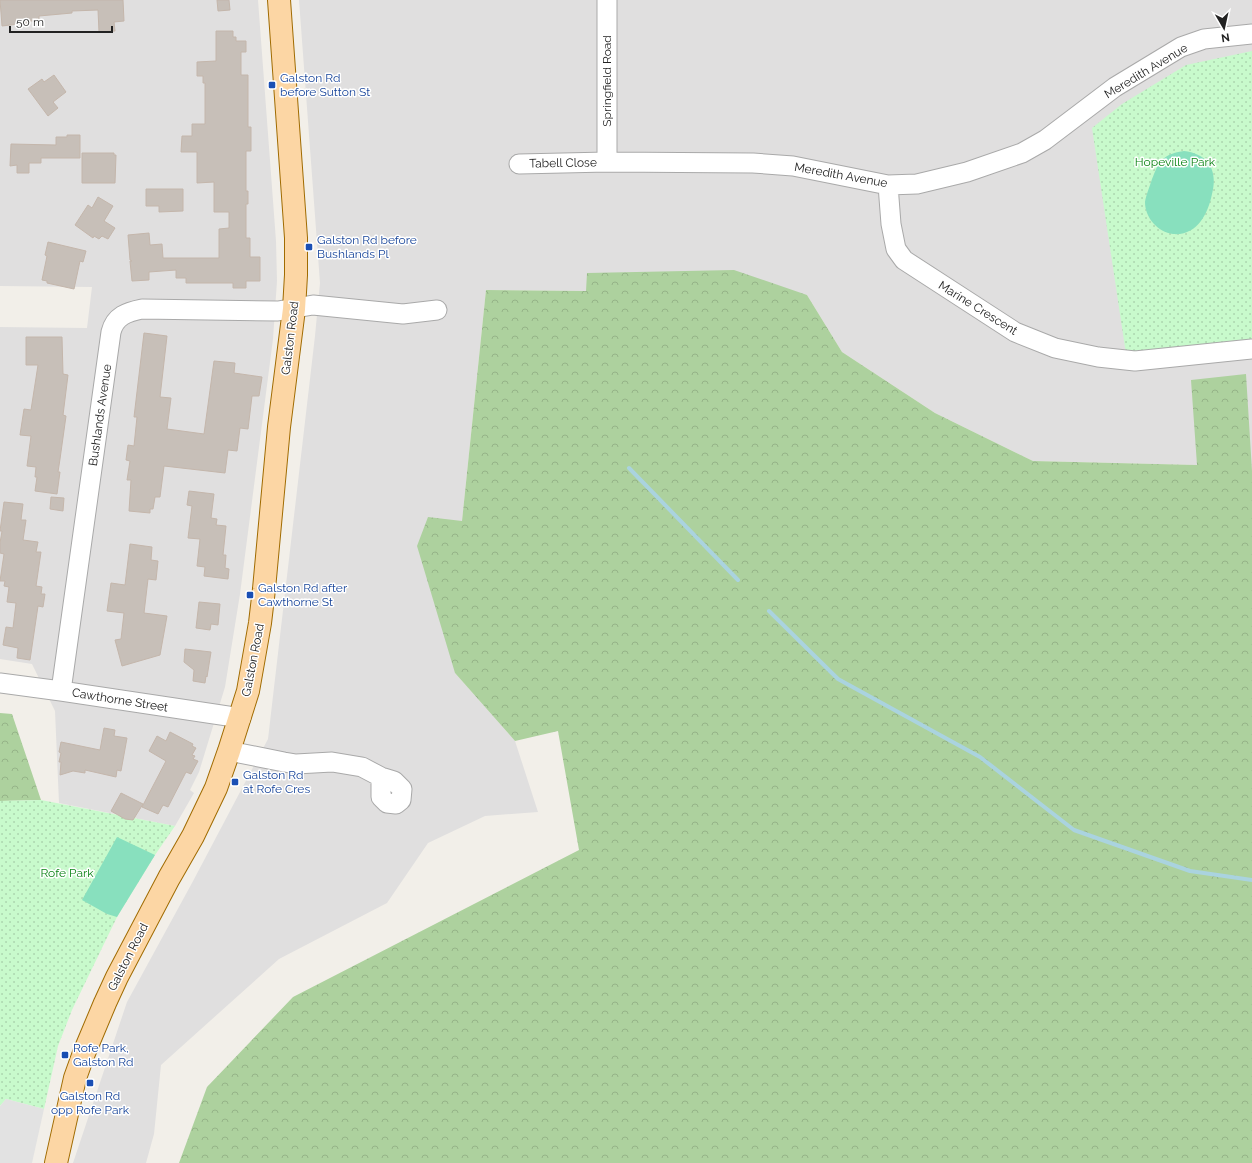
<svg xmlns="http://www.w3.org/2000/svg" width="1252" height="1163" font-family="Raleway,sans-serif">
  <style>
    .residential { fill: #e0dfdf }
    .forest { fill: url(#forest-crowns) }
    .park { fill: url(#park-dots) }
    .pitch { fill: #88e0be }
    .parking { fill: #e2e2e2 }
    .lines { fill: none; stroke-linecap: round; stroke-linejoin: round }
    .stream { stroke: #aad3df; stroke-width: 4 }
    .building { fill: #c7bfb8; stroke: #c4b6ab }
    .minor-casing { stroke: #a9a9a9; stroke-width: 21 }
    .major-casing { stroke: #a06b00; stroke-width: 24 }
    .minor { stroke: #fff; stroke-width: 19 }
    .major { stroke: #fcd6a4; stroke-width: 22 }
    .transit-dot { fill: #1a4fb4; stroke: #fff; stroke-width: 1.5 }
    .labels { text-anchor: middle; stroke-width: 3; stroke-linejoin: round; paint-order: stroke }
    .street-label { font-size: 12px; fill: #222; stroke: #fff }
    .transit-label { font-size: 12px; fill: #164399; stroke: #fff; text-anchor: start }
    .park-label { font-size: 12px; fill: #0c8416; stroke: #fff }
  </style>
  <defs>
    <pattern id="forest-crowns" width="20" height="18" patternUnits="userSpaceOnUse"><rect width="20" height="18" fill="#add19e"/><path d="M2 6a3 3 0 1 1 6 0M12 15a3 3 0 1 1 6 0" fill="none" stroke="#95b388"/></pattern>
    <pattern id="park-dots" width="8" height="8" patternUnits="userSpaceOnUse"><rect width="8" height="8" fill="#c8facc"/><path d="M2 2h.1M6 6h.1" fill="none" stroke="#acd6af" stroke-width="1.8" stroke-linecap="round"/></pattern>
  </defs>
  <rect width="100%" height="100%" fill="#f2efe9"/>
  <!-- residential -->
  <path class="residential" d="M 0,0 L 258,0 L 276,241 L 277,281 L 273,339 L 240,594 L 225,687 L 199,772 L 190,790 L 194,793 L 175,826 L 59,803 L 55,711 L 32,664 L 0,659 L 0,327 L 87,328 L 92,287 L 0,286 Z
    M 299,0 L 1252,0 L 1252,471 L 1198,465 L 1033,461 L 935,413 L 842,352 L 807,295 L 587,273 L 587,291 L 486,290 L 462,521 L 455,673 L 515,741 L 538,812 L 485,816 L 428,843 L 387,903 L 279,959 L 161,1065 L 154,1134 L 146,1163 L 73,1163 L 127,1002 L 192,883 L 268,739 L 315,336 L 320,283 Z"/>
  <!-- forest -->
  <path class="forest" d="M 734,270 L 807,295 L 842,352 L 935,413 L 1033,461 L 1197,465 L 1191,380 L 1246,374 L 1252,471 L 1252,1163 L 179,1163 L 207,1087 L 293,997 L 579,850 L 558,731 L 515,741 L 455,673 L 417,546 L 428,517 L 462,521 L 486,290 L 586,291 L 587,273 Z
    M 0,713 L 12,714 L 41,800 L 0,801 Z"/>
  <!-- park -->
  <path class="park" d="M 1252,51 L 1252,340 L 1126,354 L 1092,128 L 1122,104 L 1186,65 Z
    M 41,800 L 175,826 L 155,855 L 117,917 L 72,1010 L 58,1046 L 44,1109 L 6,1099 L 0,1106 L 0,801 Z"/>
  <!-- pitch -->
  <path class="pitch" d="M 1184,151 C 1209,154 1218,171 1212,194 C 1208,214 1197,236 1173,234 C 1158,232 1145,218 1145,202 C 1146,195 1150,186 1152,179 C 1155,172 1157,165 1162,160 C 1168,154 1176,152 1184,151 Z
    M 117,837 L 155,855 L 117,917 L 107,914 L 82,900 Z"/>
  <!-- parking -->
  <path class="parking" d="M 6,1099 L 44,1109 L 32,1163 L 0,1163 L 0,1106 Z"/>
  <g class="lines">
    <!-- stream -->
    <path class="stream" d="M 629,468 L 738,580
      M 769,611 L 838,679 L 980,757 L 1074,830 L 1190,871 L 1252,880"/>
  </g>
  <!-- building -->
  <path class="building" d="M 0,0 L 123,0 L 124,21 L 114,22 L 115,31 L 99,32 L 98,10 L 72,11 L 72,13 L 39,16 L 39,21 L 27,21 L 27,23 L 2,26 Z
    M 217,0 L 229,0 L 230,10 L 218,11 Z
    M 216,31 L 233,31 L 233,37 L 236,37 L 236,41 L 246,41 L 246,52 L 241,52 L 241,75 L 248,75 L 248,127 L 251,127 L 251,151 L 246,151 L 246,191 L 248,191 L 248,204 L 246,204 L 246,238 L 250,238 L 250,257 L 260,257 L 260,281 L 246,281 L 246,288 L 233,288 L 233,283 L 186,283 L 186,278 L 176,278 L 176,270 L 149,272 L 149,280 L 132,281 L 130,261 L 132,261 L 130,260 L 128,235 L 149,233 L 150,245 L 162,244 L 163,258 L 219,258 L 219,229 L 229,228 L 229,212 L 214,212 L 214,182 L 197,183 L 197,152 L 181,152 L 182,136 L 192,136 L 192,124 L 205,124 L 205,83 L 203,83 L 203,76 L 197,76 L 197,62 L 216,61 Z
    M 54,75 L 66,92 L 53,102 L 58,108 L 48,116 L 28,89 L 42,79 L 44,82 Z
    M 67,135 L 80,135 L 80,158 L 41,158 L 41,163 L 29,163 L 29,173 L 17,173 L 17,165 L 10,166 L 11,144 L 56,145 L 56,137 L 67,137 Z
    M 82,153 L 114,153 L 114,155 L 116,155 L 115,183 L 82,183 Z
    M 146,189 L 183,189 L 183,211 L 159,212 L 159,206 L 146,206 Z
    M 98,197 L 113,206 L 104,221 L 115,228 L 108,239 L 102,236 L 99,239 L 94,236 L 93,238 L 75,225 L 88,205 L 92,208 Z
    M 48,242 L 86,251 L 83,262 L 80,261 L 74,289 L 47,283 L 47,281 L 42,280 L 47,256 L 45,255 Z
    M 144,333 L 167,336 L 160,397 L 171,398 L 167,429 L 204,434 L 214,361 L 235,363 L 234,373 L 262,377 L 259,396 L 252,396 L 248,429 L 240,428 L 237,451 L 228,450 L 225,473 L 164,466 L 160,497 L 155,497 L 153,509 L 150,509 L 150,513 L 129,511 L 131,480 L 127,480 L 130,461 L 126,460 L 128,445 L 134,446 L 137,417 L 134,417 Z
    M 26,337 L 62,337 L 63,374 L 68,375 L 63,415 L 66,416 L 60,459 L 58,472 L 60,472 L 57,494 L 35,491 L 37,477 L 35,477 L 36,467 L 27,466 L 31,436 L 20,435 L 24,409 L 31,410 L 38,365 L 26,365 Z
    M 189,491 L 214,494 L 211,518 L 217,519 L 216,525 L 226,526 L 223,555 L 226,555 L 225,568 L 229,569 L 228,579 L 204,576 L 205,567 L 197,566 L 200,539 L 188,538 L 192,506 L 187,505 Z
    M 51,497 L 64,498 L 63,511 L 50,509 Z
    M 4,502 L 23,504 L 21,520 L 26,520 L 23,540 L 38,542 L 36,552 L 41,552 L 36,586 L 42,587 L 41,594 L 45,594 L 43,607 L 38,606 L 30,660 L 17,658 L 18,648 L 3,645 L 6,627 L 13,628 L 16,603 L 7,602 L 9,587 L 4,586 L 5,581 L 0,581 L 4,554 L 0,553 L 0,543 L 2,531 L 0,531 Z
    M 130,544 L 152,547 L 151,560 L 158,561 L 156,580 L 148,579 L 144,613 L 167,616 L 160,655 L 122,666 L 115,640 L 121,639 L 124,613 L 107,611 L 111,583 L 125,585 Z
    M 199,602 L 220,604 L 218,625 L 211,624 L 210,630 L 196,628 Z
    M 185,649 L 211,652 L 207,677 L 206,676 L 205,683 L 193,681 L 194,670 L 184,662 Z
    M 104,728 L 115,730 L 114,736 L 127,738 L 121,771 L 117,770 L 116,777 L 85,770 L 85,773 L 73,771 L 60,775 L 61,762 L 59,762 L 61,753 L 59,752 L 61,742 L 100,750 Z
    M 170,732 L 193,744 L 192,746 L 196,748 L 192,755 L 195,756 L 193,759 L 198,761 L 191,774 L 186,772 L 168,807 L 163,805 L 158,814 L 142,807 L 166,761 L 149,751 L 157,736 L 166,741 Z
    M 121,793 L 143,804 L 133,820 L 125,819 L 111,811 Z"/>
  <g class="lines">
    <defs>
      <path id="minor" d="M 607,162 L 607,0
        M 519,164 L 607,162 L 753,163 L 793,166 L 888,185 L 917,184 L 967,172 L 1022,153 L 1045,140 L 1115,87 L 1181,47 L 1204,39 L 1252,34
        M 888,185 L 891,224 L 896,249 L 904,260 L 1015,332 L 1055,348 L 1098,357 L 1135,361 L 1252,349
        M 0,683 L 61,691 L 241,718
        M 61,691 L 111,332 C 115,316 127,312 142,309 L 278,311 L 313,305 L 403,314 L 437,310
        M 229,751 L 284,762 L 296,764 L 332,762 L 362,767 L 381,777 L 394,781 L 402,789 L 401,800 L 396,804 L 387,803 L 381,797 L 381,777"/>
      <path id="major" d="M 56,1163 L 75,1078 L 84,1053 L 105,1003 L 117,977 L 169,878 L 193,836 L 216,788 L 229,751 L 248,691 L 260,623 L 264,589 L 279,427 L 294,309 L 296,275 L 296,238 L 279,0"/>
    </defs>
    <!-- minor casing -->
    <use href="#minor" class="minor-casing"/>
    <!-- major casing -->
    <use href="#major" class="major-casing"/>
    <!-- minor -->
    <use href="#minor" class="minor"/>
    <!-- major -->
    <use href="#major" class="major"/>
  </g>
  <!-- markers -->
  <g class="transit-dot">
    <rect x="268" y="81" width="8" height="8" rx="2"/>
    <rect x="305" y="243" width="8" height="8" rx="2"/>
    <rect x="246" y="591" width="8" height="8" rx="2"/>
    <rect x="231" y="778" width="8" height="8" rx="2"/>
    <rect x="61" y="1051" width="8" height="8" rx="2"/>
    <rect x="86" y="1079" width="8" height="8" rx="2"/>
  </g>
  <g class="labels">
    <!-- street labels -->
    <g class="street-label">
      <text transform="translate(1146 71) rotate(-31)" y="4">Meredith Avenue</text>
      <text transform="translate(607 81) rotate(-90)" y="4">Springfield Road</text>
      <text transform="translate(563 163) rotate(-1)" y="4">Tabell Close</text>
      <text transform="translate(841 175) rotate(10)" y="4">Meredith Avenue</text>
      <text transform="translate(978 308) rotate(32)" y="4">Marine Crescent</text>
      <text transform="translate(290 338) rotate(-83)" y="4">Galston Road</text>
      <text transform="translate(100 415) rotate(-82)" y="4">Bushlands Avenue</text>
      <text transform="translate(253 660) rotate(-79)" y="4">Galston Road</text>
      <text transform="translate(120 700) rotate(9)" y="4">Cawthorne Street</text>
      <text transform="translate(128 957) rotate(-63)" y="4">Galston Road</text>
    </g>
    <!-- transit labels -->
    <g class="transit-label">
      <text x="280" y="82">Galston Rd<tspan x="280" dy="14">before Sutton St</tspan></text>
      <text x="317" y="244">Galston Rd before<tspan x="317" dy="14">Bushlands Pl</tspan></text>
      <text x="258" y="592">Galston Rd after<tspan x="258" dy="14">Cawthorne St</tspan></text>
      <text x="243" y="779">Galston Rd<tspan x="243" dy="14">at Rofe Cres</tspan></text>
      <text x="73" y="1052">Rofe Park,<tspan x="73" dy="14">Galston Rd</tspan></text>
      <text x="90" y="1100" text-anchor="middle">Galston Rd<tspan x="90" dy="14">opp Rofe Park</tspan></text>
    </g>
    <!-- park labels -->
    <g class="park-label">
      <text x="1175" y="166">Hopeville Park</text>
      <text x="67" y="877">Rofe Park</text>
    </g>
  </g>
  <!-- north arrow -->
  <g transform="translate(1224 28) rotate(171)" stroke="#ffffff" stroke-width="3" paint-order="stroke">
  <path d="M0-3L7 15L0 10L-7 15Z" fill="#222222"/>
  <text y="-6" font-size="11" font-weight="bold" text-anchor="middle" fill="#222222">N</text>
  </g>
  <!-- scale -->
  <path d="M10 26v6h102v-6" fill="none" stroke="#222222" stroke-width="2"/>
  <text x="16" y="26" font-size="12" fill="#222222" stroke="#ffffff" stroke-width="3" paint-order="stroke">50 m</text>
</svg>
